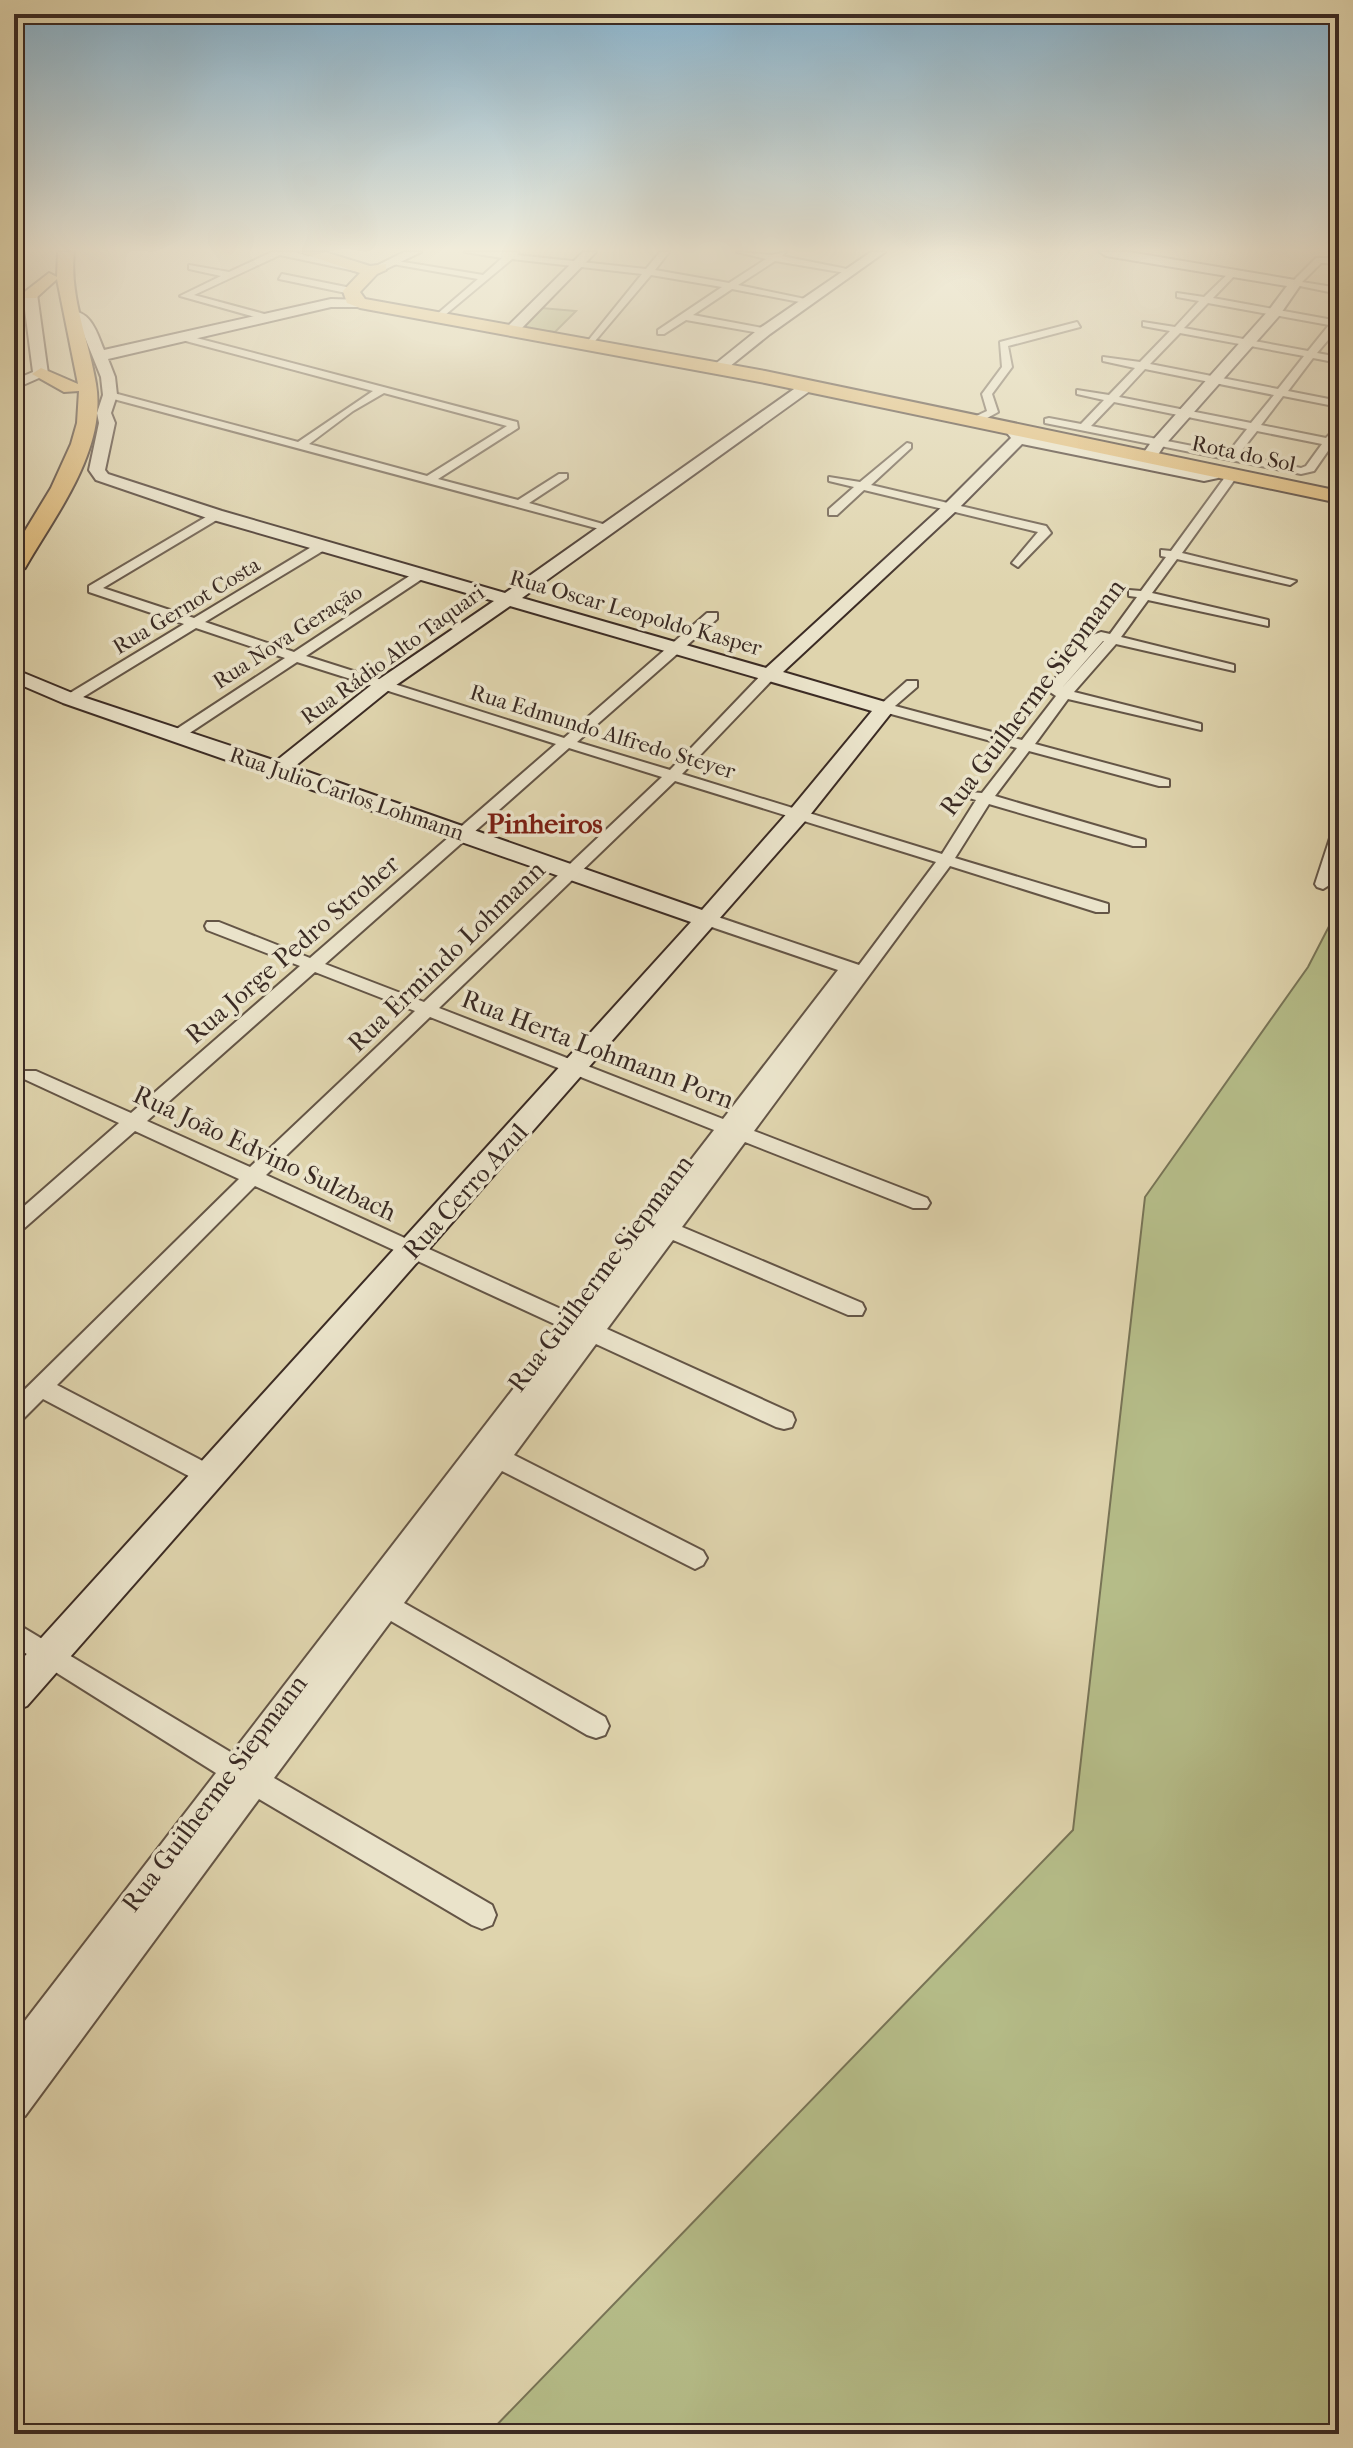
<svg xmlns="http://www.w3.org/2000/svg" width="1353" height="2448" font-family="'IM FELL French Canon',serif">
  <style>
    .green { fill: #b5bc88; stroke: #787456; stroke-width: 2 }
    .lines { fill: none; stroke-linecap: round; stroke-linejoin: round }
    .street-casing { stroke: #645546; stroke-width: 4 }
    .secondary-casing { stroke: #3b2b24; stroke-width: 4 }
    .highway-casing { stroke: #3b2b24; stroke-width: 4 }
    .street { fill: #eae3ca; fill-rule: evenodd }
    .secondary { fill: #eae3ca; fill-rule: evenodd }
    .highway { fill: #e0ba76; fill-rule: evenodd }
    .labels { text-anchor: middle; stroke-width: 7; stroke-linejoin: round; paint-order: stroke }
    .far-street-label { font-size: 22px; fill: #3b2b24; stroke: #eae3ca }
    .street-label { font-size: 26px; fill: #3b2b24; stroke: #eae3ca }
    .far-district-label { font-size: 28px; font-weight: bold; fill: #7a1f14; stroke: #eae3ca }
  </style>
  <rect width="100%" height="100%" fill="#dfd4ad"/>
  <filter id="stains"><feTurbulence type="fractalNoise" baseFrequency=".0025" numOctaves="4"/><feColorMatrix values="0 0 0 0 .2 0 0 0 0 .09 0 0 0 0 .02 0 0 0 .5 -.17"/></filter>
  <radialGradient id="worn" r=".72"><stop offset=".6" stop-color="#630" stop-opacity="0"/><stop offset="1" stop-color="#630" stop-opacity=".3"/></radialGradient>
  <!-- green -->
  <path class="green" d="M 541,308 L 576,311 L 555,332 L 520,328 Z
    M 1339,907 L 1339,2434 L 488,2434 L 1073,1830 L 1145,1197 L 1308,967 Z"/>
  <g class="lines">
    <defs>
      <path id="street" d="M 272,252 L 293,252 L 359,268 L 355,271 L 280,255 L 194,295 L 272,316 L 269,321 L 180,296 L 221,276 L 189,269 L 189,265 L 229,272 Z
        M 465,252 L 519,252 L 517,255 L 646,269 L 660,252 L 669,252 L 655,270 L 729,283 L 766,259 L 737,252 L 772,255 L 786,252 L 782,256 L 857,271 L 852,274 L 775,261 L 738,285 L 810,300 L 810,304 L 732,289 L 693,315 L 768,329 L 765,334 L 686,320 L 664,334 L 658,334 L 658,330 L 722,287 L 651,275 L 590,347 L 587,342 L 642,274 L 512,259 L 439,320 L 436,315 L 478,279 L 387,263 L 391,260 L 483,275 L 502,258 Z
        M 1316,258 L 1339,258 L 1339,264 L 1321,263 L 1302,282 L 1339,288 L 1339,294 L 1290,284 Z
        M 1232,270 L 1237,273 L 1213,298 L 1333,320 L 1339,315 L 1339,327 L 1317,353 L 1339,357 L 1339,363 L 1313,358 L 1288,391 L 1339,401 L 1339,407 L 1283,396 L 1261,425 L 1326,438 L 1339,424 L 1339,435 L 1314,471 L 1301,474 L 1045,423 L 1045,419 L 1049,418 L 1081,424 L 1104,400 L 1077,394 L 1077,390 L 1109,395 L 1135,368 L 1103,361 L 1103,357 L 1140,362 L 1170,331 L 1143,326 L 1143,322 L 1175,327 L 1199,301 L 1177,297 L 1177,293 L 1204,297 ZM 1208,303 L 1329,325 L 1308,351 L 1184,328 ZM 1180,333 L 1304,356 L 1278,389 L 1150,364 ZM 1145,369 L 1274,395 L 1251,423 L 1119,397 ZM 1114,402 L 1247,429 L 1228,453 L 1091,426 ZM 1257,431 L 1322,444 L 1306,466 L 1301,468 L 1238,455 Z
        M 282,274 L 351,288 L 356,291 L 351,294 L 279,279 Z
        M 1077,322 L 1080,327 L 1008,346 L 1012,367 L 992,394 L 998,412 L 978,423 L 970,423 L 970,419 L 987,411 L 982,394 L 1002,367 L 1000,342 Z
        M 185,335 L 517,422 L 518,428 L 438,479 L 518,500 L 559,474 L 567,474 L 567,478 L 529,503 L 617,528 L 607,531 L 106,397 L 105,395 L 110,392 L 298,442 L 373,391 L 182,340 ZM 384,393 L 507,426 L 427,476 L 309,444 L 353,411 Z
        M 907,443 L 911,444 L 911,448 L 871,485 L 1046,526 L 1051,533 L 1018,567 L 1012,563 L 1038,532 L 864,490 L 837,515 L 829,515 L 829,509 L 854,487 L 829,481 L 829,477 L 860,482 Z
        M 1232,472 L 1238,475 L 1182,553 L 1296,581 L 1290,585 L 1177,559 L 1152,593 L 1268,620 L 1268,626 L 1148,600 L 1121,637 L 1234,665 L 1234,671 L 1116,644 L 1074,692 L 1201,724 L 1201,730 L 1068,699 L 1035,744 L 1169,780 L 1169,786 L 1159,786 L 1029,751 L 995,796 L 1145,840 L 1145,846 L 1133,846 L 989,804 L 955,858 L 1108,904 L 1108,912 L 1096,912 L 950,866 L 754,1131 L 927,1198 L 930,1203 L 927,1208 L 913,1208 L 745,1142 L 682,1227 L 862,1303 L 865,1309 L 862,1315 L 848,1315 L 673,1240 L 607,1329 L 792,1413 L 795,1420 L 792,1427 L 784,1429 L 776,1427 L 596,1344 L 514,1455 L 703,1551 L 707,1558 L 703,1565 L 695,1569 L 687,1565 L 502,1471 L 404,1603 L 605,1717 L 609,1726 L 605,1735 L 596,1738 L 587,1735 L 391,1621 L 274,1778 L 492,1905 L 496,1915 L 492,1925 L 482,1929 L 472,1925 L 259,1799 L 25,2116 L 14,2120 L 14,2080 L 21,2071 L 14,2074 L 14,2035 L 216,1773 L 14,1646 L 14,1622 L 232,1753 L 561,1327 L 255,1186 L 57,1385 L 218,1469 L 221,1476 L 218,1483 L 210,1486 L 202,1483 L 43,1399 L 22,1420 L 14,1423 L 14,1400 L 239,1179 L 135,1131 L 21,1231 L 14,1233 L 14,1215 L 119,1123 L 24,1079 L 21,1075 L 24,1071 L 36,1071 L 131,1113 L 300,966 L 207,930 L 205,926 L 207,922 L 219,922 L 310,958 L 556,744 L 297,662 L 182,738 L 172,738 L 172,732 L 285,658 L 196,628 L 75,702 L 65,702 L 65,696 L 184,624 L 89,592 L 89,586 L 216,511 L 222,515 L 220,518 L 103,588 L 194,618 L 318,543 L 326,543 L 326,549 L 205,622 L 294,652 L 417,571 L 425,571 L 425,577 L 306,656 L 564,738 L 707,613 L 717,613 L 717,619 L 577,742 L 670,770 L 764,672 L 774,672 L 774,678 L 682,774 L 942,854 L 976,800 L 969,798 L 969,792 L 982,793 L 1017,748 L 880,711 L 880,705 L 907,681 L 917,681 L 917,687 L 895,706 L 1022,740 L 1056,696 L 1050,692 L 1051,683 L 1093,635 L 1101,632 L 1110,634 L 1137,597 L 1129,596 L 1129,590 L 1141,591 L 1166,557 L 1161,556 L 1161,550 L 1171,551 L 1228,473 ZM 1103,641 L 1104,641 L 1061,689 ZM 569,748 L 662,777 L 424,1002 L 325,964 ZM 675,781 L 936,862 L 859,965 L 712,915 L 700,915 L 698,919 L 700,923 L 838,970 L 723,1119 L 439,1008 ZM 315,972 L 415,1011 L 250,1167 L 147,1121 ZM 430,1017 L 714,1130 L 572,1314 L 266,1175 Z
        M 1339,830 L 1339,859 L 1331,884 L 1323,889 L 1317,887 L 1315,884 L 1331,835 Z"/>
      <path id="secondary" d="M 404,252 L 421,252 L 384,270 L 374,267 Z
        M 583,252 L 596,252 L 517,333 L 507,333 L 507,327 Z
        M 871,252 L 885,252 L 770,334 L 724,371 L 714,371 L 714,365 L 760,328 Z
        M 1100,252 L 1129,252 L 1295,280 L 1301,284 L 1279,316 L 1163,447 L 1154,461 L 1204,471 L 1214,466 L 1220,468 L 1222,471 L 1218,478 L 1204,481 L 1022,444 L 956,511 L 783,672 L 892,704 L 895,708 L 806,820 L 27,1706 L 14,1711 L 14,1668 L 691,922 L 63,703 L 14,682 L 14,669 L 77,695 L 276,761 L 375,682 L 494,601 L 210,519 L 96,480 L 89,470 L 99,423 L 97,413 L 103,395 L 101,377 L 80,325 L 68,317 L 68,311 C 91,309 97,333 104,350 L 331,299 L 365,300 L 367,303 L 360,307 L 331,307 L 108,359 L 115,377 L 117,395 L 111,413 L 115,423 L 105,470 L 108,474 L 222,511 L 505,593 L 804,382 L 814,382 L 814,388 L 522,598 L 766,668 L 944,505 L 1011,438 L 1004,429 L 1007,426 L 1017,426 L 1024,435 L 1140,458 L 1152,441 L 1269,310 L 1287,286 L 1106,256 ZM 510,606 L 872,711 L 790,810 L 702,910 L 294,767 L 389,690 Z
        M 30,290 L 37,294 L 48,374 L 14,389 L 14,380 L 33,372 L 23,294 Z"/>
      <path id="highway" d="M 58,252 L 74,252 C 69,297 89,340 96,384 C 107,450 56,514 25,568 L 14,575 L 14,549 L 51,488 L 71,444 L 77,423 L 79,391 L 64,392 L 32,374 L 41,368 L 78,384 L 57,279 L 36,298 L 24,298 L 22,294 L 49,273 L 57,277 Z
        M 299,252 L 325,252 L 370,266 L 386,264 L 386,270 L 377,274 L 360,292 L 365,299 L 765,371 L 1339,491 L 1339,503 L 765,383 L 360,308 L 347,303 L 343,291 L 360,273 Z"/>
    </defs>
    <!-- street casing -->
    <use href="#street" class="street-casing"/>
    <!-- secondary casing -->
    <use href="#secondary" class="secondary-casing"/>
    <!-- highway casing -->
    <use href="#highway" class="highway-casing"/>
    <!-- street -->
    <use href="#street" class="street"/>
    <!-- secondary -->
    <use href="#secondary" class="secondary"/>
    <!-- highway -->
    <use href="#highway" class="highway"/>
  </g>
  <!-- sky -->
  <linearGradient id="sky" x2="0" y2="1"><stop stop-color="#87b5d2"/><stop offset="0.42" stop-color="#f1ecda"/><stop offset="1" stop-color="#f1ecda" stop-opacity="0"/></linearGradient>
  <rect width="1353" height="595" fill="url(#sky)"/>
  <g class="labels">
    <!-- far-street labels -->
    <g class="far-street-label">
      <text transform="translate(1244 453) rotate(12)" y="8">Rota do Sol</text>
      <text transform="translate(186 605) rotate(-31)" y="8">Rua Gernot Costa</text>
      <text transform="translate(636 612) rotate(16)" y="8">Rua Oscar Leopoldo Kasper</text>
      <text transform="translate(287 636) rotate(-33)" y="8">Rua Nova Geração</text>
      <text transform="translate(392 654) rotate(-36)" y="8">Rua Rádio Alto Taquari</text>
      <text transform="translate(603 731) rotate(17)" y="8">Rua Edmundo Alfredo Steyer</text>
      <text transform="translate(347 793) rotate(19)" y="8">Rua Julio Carlos Lohmann</text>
    </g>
    <!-- street labels -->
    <g class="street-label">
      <text transform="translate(1032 697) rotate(-53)" y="9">Rua Guilherme Siepmann</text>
      <text transform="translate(292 949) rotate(-41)" y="9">Rua Jorge Pedro Stroher</text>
      <text transform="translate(446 956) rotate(-44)" y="9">Rua Ermindo Lohmann</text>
      <text transform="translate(598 1049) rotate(21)" y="9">Rua Herta Lohmann Porn</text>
      <text transform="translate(265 1153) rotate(25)" y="9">Rua João Edvino Sulzbach</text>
      <text transform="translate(465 1191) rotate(-48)" y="9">Rua Cerro Azul</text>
      <text transform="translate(600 1273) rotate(-53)" y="9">Rua Guilherme Siepmann</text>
      <text transform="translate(214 1793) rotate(-53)" y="9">Rua Guilherme Siepmann</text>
    </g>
    <!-- far-district labels -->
    <g class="far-district-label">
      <text x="545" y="833">Pinheiros</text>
    </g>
  </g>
  <!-- margin -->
  <rect width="1353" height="2448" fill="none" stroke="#dfd4ad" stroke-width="48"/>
  <rect x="16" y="16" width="1321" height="2416" fill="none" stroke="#3b2b24" stroke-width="4"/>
  <rect x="24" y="24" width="1305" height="2400" fill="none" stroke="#3b2b24" stroke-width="2"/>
  <rect width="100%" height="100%" filter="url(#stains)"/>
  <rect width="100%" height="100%" fill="url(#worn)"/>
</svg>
